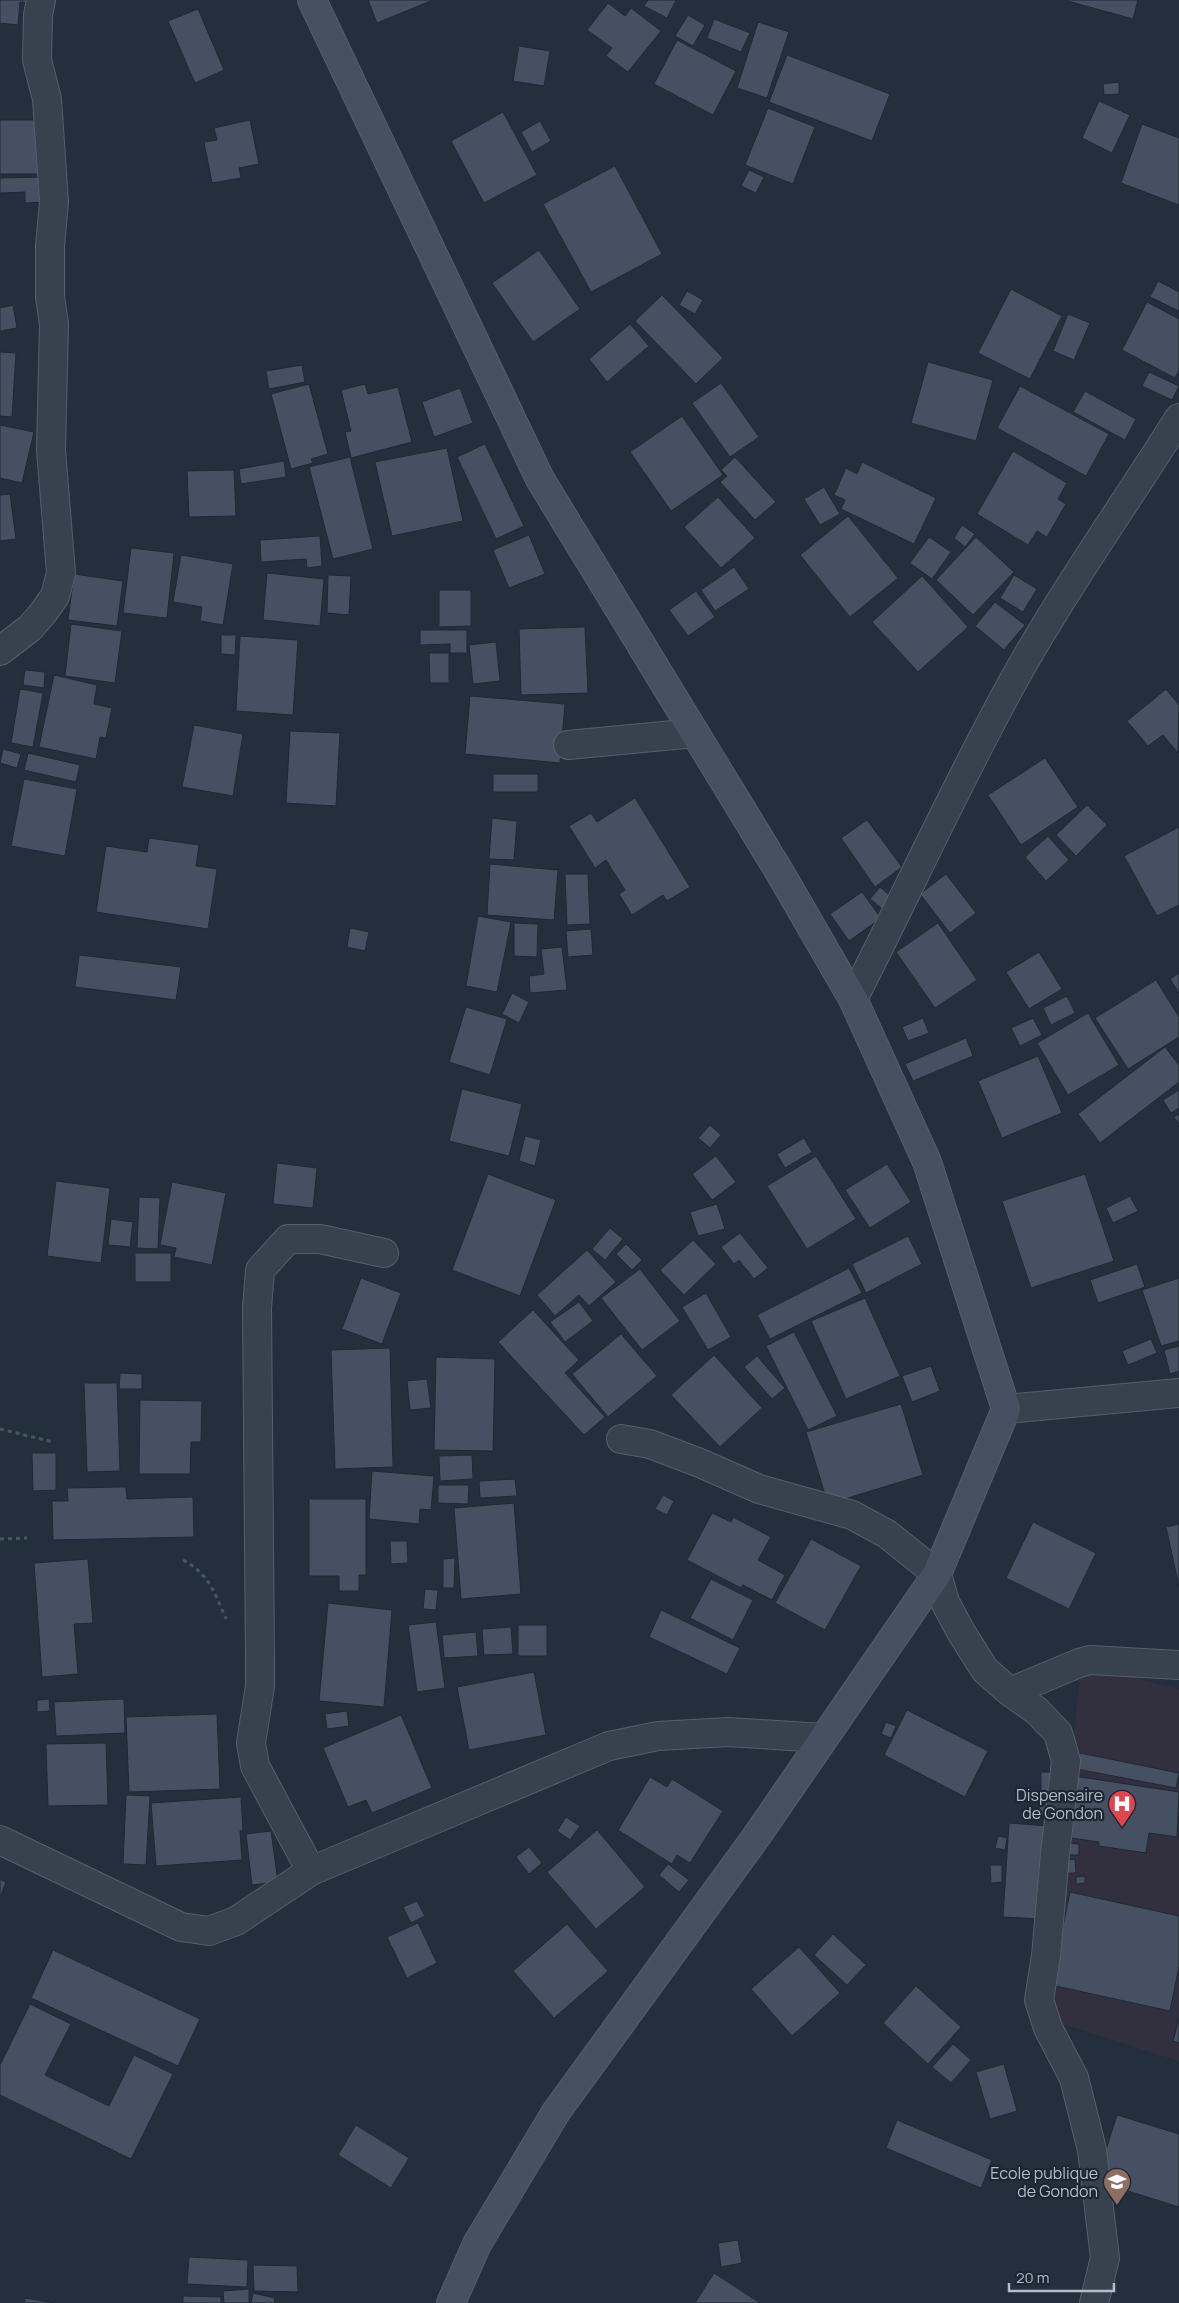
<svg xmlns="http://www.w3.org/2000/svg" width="1179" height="2303" font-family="Manrope,sans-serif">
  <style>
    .medical { fill: #32303f }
    .building { fill: #455162; stroke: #1f2835 }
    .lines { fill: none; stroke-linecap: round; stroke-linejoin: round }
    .street-casing { stroke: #565f6c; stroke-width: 30 }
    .secondary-casing { stroke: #565f6c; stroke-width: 30 }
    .path { stroke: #44595c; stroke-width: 3; stroke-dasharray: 4 4; stroke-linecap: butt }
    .street { stroke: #38414e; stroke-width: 28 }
    .secondary { stroke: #465061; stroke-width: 28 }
    .labels { text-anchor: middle; stroke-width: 4.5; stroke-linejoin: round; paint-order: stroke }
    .poi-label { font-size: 16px; fill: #b4bcc9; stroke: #1d2633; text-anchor: end }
  </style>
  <rect width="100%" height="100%" fill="#242f3e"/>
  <!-- medical -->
  <path class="medical" d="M 1081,1666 L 1179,1689 L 1179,2061 L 1060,2023 L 1046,1992 Z"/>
  <!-- building -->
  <path class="building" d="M 0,0 L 30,0 L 30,3 L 20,2 L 18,25 L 0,23 Z
    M 368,0 L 433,0 L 377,23 Z
    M 648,0 L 676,0 L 667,18 L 644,6 Z
    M 1064,0 L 1138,0 L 1133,19 Z
    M 608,3 L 625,16 L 631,8 L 661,31 L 628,72 L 606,56 L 612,48 L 587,30 Z
    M 198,9 L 224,70 L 195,83 L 168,21 Z
    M 688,15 L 705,25 L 693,46 L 675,36 Z
    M 714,19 L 750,33 L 741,52 L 707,38 Z
    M 758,22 L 789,32 L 767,98 L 737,88 Z
    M 677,40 L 736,71 L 713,115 L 654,84 Z
    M 519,46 L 550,51 L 544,86 L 513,81 Z
    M 787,55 L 890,94 L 872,141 L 769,102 Z
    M 1119,82 L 1119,94 L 1104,95 L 1103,84 Z
    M 1099,101 L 1130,115 L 1112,153 L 1082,138 Z
    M 768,108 L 815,127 L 793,184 L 745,165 Z
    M 503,112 L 537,175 L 484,203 L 451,141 Z
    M 0,120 L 42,120 L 43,174 L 0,174 Z
    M 250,120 L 259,164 L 239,168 L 241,178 L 212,183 L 204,142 L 217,140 L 214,128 Z
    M 540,121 L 551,141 L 532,152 L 521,132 Z
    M 1142,124 L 1179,138 L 1179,205 L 1121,183 Z
    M 615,166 L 662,254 L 591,292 L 543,204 Z
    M 749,170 L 764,177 L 756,193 L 741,186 Z
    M 46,177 L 47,202 L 25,203 L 25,192 L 0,193 L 0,178 Z
    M 539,250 L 580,309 L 533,342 L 492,283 Z
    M 1158,281 L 1179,292 L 1179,311 L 1150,297 Z
    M 1011,289 L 1062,316 L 1030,379 L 978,353 Z
    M 687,291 L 703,300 L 695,314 L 679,305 Z
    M 662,295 L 723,358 L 696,384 L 635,321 Z
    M 1147,302 L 1179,319 L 1179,370 L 1175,378 L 1122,350 Z
    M 13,305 L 17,328 L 0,331 L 0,308 Z
    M 1068,314 L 1090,323 L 1074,360 L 1053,351 Z
    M 630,324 L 649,346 L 607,382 L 589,359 Z
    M 0,352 L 16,353 L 12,417 L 0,416 Z
    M 928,362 L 993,380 L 976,441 L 911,423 Z
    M 302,365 L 305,382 L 269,389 L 266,371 Z
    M 1149,372 L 1179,386 L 1172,400 L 1142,386 Z
    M 721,383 L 759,437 L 730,457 L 692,403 Z
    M 309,384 L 328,454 L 311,459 L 313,463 L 291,469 L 271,394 Z
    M 365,384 L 368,394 L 398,387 L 412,442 L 351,458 L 345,432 L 351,431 L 341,390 Z
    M 1020,386 L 1109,434 L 1086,476 L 997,428 Z
    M 460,388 L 473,423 L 434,437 L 422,402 Z
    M 1085,391 L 1136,419 L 1125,440 L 1073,412 Z
    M 682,416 L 723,475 L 671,511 L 630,452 Z
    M 0,425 L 34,432 L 22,483 L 0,478 Z
    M 485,444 L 524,526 L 496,539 L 457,457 Z
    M 447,448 L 463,521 L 392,536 L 375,462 Z
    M 1013,451 L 1067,483 L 1058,499 L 1066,504 L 1047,537 L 1037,531 L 1028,545 L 977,514 Z
    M 350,457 L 373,549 L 333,559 L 309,467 Z
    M 735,457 L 776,502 L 755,520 L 720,482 L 727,476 L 721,470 Z
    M 284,461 L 286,477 L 241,484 L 239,469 Z
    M 862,462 L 936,498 L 914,544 L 841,509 L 845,500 L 834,495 L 846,468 L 857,474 Z
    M 234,470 L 236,516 L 189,517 L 187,471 Z
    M 824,487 L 840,514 L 820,525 L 804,499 Z
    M 10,494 L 16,539 L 0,541 L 0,495 Z
    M 718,497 L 755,538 L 721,568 L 684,527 Z
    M 848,516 L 898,578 L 850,617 L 800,555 Z
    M 962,525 L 975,534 L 965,547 L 954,538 Z
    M 529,535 L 545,574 L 509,588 L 493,550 Z
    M 320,536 L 322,566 L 307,568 L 306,559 L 261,562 L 260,540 Z
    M 929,537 L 951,552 L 932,579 L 910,563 Z
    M 976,537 L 1014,572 L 973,615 L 936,580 Z
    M 131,548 L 174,553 L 167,618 L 123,613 Z
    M 181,555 L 233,564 L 223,625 L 200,621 L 202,607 L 173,602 Z
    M 734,567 L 749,589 L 715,611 L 701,590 Z
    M 267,573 L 324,579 L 320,626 L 263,620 Z
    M 74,574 L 123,581 L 117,626 L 68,620 Z
    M 328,575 L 351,576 L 349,615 L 327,613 Z
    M 1014,575 L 1037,589 L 1023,612 L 1000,598 Z
    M 922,576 L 968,627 L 918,672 L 872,622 Z
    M 439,590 L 471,590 L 471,626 L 439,627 Z
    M 696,591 L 715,617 L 688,636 L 669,610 Z
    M 995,602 L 1025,625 L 1004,650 L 975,626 Z
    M 71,624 L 122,631 L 115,683 L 65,676 Z
    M 585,627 L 588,693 L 521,695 L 519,629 Z
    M 420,630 L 467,630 L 467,653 L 450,653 L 450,644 L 420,645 Z
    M 221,635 L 236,635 L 235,655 L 221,654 Z
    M 240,636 L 298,640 L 293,715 L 236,711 Z
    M 496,642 L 500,681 L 473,684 L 469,645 Z
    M 429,653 L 449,653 L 449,683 L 430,683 Z
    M 25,670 L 45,672 L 44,688 L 23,685 Z
    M 54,675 L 97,685 L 94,704 L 112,708 L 106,738 L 100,737 L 96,759 L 39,747 Z
    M 20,689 L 43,693 L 33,747 L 11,743 Z
    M 1166,689 L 1179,705 L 1178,753 L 1163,735 L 1148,746 L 1127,721 Z
    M 470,696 L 565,704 L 560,763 L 465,754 Z
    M 194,725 L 243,734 L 233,796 L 182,787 Z
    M 290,731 L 340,733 L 336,806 L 286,803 Z
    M 3,749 L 21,754 L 17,768 L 0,763 Z
    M 28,753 L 80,765 L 76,782 L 24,770 Z
    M 1045,758 L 1078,807 L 1021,845 L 988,795 Z
    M 493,774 L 538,774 L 538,792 L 493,792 Z
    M 24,779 L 77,789 L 65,856 L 11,846 Z
    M 635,798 L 690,887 L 667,901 L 663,895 L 632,915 L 619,894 L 625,890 L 606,860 L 595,868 L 569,826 L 591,813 L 597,822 Z
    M 1087,805 L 1107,825 L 1076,856 L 1056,835 Z
    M 492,818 L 517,821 L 514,860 L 489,859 Z
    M 867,820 L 902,867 L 875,887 L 841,838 Z
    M 1179,827 L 1179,905 L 1157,916 L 1124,856 Z
    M 1048,836 L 1069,860 L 1046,881 L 1025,857 Z
    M 149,838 L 199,845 L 196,866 L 217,869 L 208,929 L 96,912 L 106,846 L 147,852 Z
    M 490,864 L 558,870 L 554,920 L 487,915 Z
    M 565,874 L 588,874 L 590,924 L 567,925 Z
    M 946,874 L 976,913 L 950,933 L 920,894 Z
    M 880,887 L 895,900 L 885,911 L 870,899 Z
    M 862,892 L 881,918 L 849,941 L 830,914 Z
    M 478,916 L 511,922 L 497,992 L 466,986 Z
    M 514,923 L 538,924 L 537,957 L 514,956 Z
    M 938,923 L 977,980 L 935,1008 L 896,952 Z
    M 350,928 L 369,932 L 365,951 L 347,947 Z
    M 591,929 L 593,955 L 568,957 L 566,931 Z
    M 562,947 L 567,990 L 530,993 L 529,976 L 544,974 L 541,949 Z
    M 1039,952 L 1062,989 L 1029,1009 L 1006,972 Z
    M 79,955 L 181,967 L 176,1000 L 75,987 Z
    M 1179,973 L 1179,993 L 1170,979 Z
    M 1156,980 L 1179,1017 L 1179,1037 L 1128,1069 L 1095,1018 Z
    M 512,993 L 529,1002 L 519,1023 L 502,1014 Z
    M 1067,996 L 1075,1013 L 1051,1025 L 1043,1008 Z
    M 466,1007 L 507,1019 L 490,1075 L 449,1062 Z
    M 1088,1013 L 1119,1065 L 1068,1095 L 1037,1043 Z
    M 923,1018 L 929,1033 L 908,1041 L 902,1027 Z
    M 1033,1018 L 1042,1035 L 1020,1046 L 1011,1028 Z
    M 966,1038 L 973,1056 L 913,1081 L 905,1064 Z
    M 1165,1047 L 1179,1065 L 1179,1082 L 1100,1143 L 1078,1114 Z
    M 1038,1056 L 1062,1113 L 1002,1138 L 978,1081 Z
    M 462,1089 L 522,1104 L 509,1156 L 449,1141 Z
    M 1179,1090 L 1179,1108 L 1171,1113 L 1163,1100 Z
    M 1179,1114 L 1179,1124 L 1174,1117 Z
    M 710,1125 L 721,1135 L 710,1148 L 698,1138 Z
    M 525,1136 L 541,1140 L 535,1166 L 519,1161 Z
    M 804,1138 L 812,1152 L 785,1168 L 777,1154 Z
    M 716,1156 L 736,1182 L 712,1200 L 692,1174 Z
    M 816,1156 L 856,1219 L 807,1249 L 767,1186 Z
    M 277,1163 L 317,1168 L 313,1208 L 273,1204 Z
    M 887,1164 L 911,1202 L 870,1228 L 845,1190 Z
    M 488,1174 L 556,1200 L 520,1296 L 452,1270 Z
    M 1085,1174 L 1114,1261 L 1031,1288 L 1002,1201 Z
    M 56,1181 L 110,1188 L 101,1263 L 47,1256 Z
    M 172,1182 L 226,1193 L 212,1265 L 174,1257 L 176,1248 L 160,1245 Z
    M 1130,1196 L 1138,1211 L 1113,1223 L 1106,1208 Z
    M 139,1197 L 160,1198 L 158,1249 L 137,1248 Z
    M 717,1204 L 725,1229 L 698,1236 L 690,1212 Z
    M 111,1219 L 133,1222 L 130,1247 L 108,1245 Z
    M 610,1228 L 623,1239 L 605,1260 L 592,1249 Z
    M 740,1233 L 768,1268 L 754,1279 L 739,1260 L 734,1264 L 721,1247 Z
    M 908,1236 L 922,1264 L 866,1293 L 852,1264 Z
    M 693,1240 L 716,1264 L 684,1295 L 660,1270 Z
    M 626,1244 L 642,1260 L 632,1270 L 616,1254 Z
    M 587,1250 L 616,1282 L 589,1306 L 579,1295 L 555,1316 L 537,1295 Z
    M 135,1253 L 171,1253 L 171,1282 L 135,1282 Z
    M 1137,1264 L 1145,1287 L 1098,1303 L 1090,1280 Z
    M 849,1268 L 862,1293 L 770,1339 L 757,1315 Z
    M 640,1269 L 680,1321 L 642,1350 L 601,1298 Z
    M 361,1278 L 401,1293 L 382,1344 L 342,1329 Z
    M 1179,1278 L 1179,1341 L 1161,1346 L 1142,1290 Z
    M 706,1293 L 731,1337 L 708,1350 L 682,1307 Z
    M 865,1298 L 900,1376 L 846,1399 L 811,1321 Z
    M 579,1302 L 593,1321 L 565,1342 L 550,1322 Z
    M 533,1310 L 579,1360 L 565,1373 L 605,1417 L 584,1435 L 498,1342 Z
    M 794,1332 L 837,1416 L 808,1430 L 766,1346 Z
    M 621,1334 L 657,1376 L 608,1417 L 572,1374 Z
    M 1151,1339 L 1157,1353 L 1128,1365 L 1122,1351 Z
    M 1179,1346 L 1179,1371 L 1170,1374 L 1164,1350 Z
    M 390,1348 L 393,1467 L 335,1469 L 331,1350 Z
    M 714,1355 L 762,1408 L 720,1447 L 671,1395 Z
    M 757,1356 L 785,1388 L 772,1399 L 744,1367 Z
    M 436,1357 L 495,1359 L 493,1451 L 434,1450 Z
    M 931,1366 L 940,1391 L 912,1402 L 902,1376 Z
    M 120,1373 L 142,1374 L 142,1389 L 119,1389 Z
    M 427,1379 L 431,1408 L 410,1410 L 407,1381 Z
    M 84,1383 L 117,1383 L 120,1471 L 87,1472 Z
    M 140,1400 L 202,1401 L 201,1442 L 191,1442 L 190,1474 L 139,1474 Z
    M 901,1404 L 923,1475 L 828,1504 L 806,1432 Z
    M 32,1453 L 56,1453 L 56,1490 L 33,1491 Z
    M 472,1455 L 473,1479 L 440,1481 L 439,1456 Z
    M 372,1471 L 434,1476 L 431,1510 L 420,1509 L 419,1524 L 369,1519 Z
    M 515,1479 L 517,1496 L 480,1498 L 479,1481 Z
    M 438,1485 L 469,1485 L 468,1504 L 438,1503 Z
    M 126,1487 L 127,1499 L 193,1497 L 194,1537 L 53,1540 L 52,1501 L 68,1501 L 67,1488 Z
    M 663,1495 L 674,1501 L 667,1515 L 655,1509 Z
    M 309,1499 L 366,1499 L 366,1575 L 359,1575 L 359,1591 L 339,1591 L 339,1576 L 309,1576 Z
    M 514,1503 L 521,1594 L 461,1599 L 454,1508 Z
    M 712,1513 L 731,1522 L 733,1517 L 771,1537 L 758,1560 L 785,1575 L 772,1600 L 743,1585 L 741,1588 L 687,1560 Z
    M 1033,1522 L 1096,1553 L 1069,1609 L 1006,1578 Z
    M 1179,1524 L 1179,1587 L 1166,1527 Z
    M 811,1539 L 861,1566 L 825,1630 L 775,1603 Z
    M 390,1541 L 407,1541 L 408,1563 L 391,1564 Z
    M 455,1558 L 454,1588 L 443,1588 L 443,1559 Z
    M 88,1559 L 93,1623 L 74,1624 L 78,1674 L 42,1677 L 34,1563 Z
    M 711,1579 L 753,1600 L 733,1640 L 690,1618 Z
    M 425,1589 L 438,1590 L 436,1610 L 423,1609 Z
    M 328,1603 L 392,1610 L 384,1707 L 319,1701 Z
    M 661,1610 L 740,1648 L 727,1674 L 649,1637 Z
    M 436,1622 L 445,1688 L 417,1692 L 408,1625 Z
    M 518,1625 L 547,1625 L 547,1656 L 518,1656 Z
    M 511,1627 L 513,1654 L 484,1655 L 482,1629 Z
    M 476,1632 L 478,1656 L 444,1658 L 442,1635 Z
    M 534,1672 L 546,1735 L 469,1750 L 457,1687 Z
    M 49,1699 L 50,1711 L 37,1712 L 37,1700 Z
    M 124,1699 L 125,1733 L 56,1736 L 54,1702 Z
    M 907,1710 L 988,1751 L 965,1797 L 884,1755 Z
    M 347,1711 L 349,1726 L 327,1729 L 325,1714 Z
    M 217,1714 L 220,1789 L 129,1792 L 126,1717 Z
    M 401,1715 L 432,1788 L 372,1813 L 366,1800 L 348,1807 L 323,1748 Z
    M 886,1722 L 896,1726 L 891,1738 L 881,1734 Z
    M 106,1743 L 108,1805 L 48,1806 L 46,1744 Z
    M 1080,1753 L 1179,1773 L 1176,1788 L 1077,1769 Z
    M 1041,1772 L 1055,1772 L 1055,1798 L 1041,1798 Z
    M 1074,1776 L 1179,1792 L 1177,1837 L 1149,1833 L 1146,1853 L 1099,1846 L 1099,1842 L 1065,1837 Z
    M 650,1777 L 667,1787 L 672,1779 L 723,1811 L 690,1863 L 677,1855 L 672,1864 L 618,1830 Z
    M 126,1795 L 150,1796 L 146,1865 L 123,1864 Z
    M 241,1797 L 243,1830 L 240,1831 L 242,1860 L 156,1866 L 151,1803 Z
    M 1040,1804 L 1053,1807 L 1050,1819 L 1037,1815 Z
    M 566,1817 L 580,1826 L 570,1840 L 557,1831 Z
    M 1009,1823 L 1048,1826 L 1042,1919 L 1003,1917 Z
    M 597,1830 L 645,1887 L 596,1929 L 547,1872 Z
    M 271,1831 L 278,1882 L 252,1885 L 246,1834 Z
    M 998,1836 L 1007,1838 L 1005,1850 L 995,1848 Z
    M 1064,1843 L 1079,1844 L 1079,1855 L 1064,1855 Z
    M 529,1847 L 542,1863 L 529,1874 L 516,1857 Z
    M 1075,1859 L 1076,1873 L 1065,1873 L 1064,1860 Z
    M 668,1864 L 689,1880 L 679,1892 L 659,1875 Z
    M 990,1865 L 1002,1865 L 1002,1882 L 991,1883 Z
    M 1085,1876 L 1085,1883 L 1076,1884 L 1076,1877 Z
    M 0,1879 L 6,1882 L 0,1898 Z
    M 1070,1892 L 1179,1916 L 1179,1966 L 1170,2011 L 1051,1985 Z
    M 417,1901 L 425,1916 L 411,1923 L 403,1907 Z
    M 418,1923 L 437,1963 L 407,1978 L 387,1937 Z
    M 567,1924 L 608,1971 L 554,2018 L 513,1971 Z
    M 833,1934 L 866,1965 L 847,1985 L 814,1955 Z
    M 799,1947 L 840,1993 L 792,2036 L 751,1989 Z
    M 53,1950 L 200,2019 L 178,2066 L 31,1998 Z
    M 916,1986 L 961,2027 L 928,2064 L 883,2023 Z
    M 30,2004 L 71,2024 L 45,2075 L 109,2106 L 134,2055 L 173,2074 L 131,2159 L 0,2095 L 0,2065 Z
    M 1179,2018 L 1179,2043 L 1173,2041 Z
    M 953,2044 L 971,2060 L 951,2083 L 932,2067 Z
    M 1004,2064 L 1017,2111 L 990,2119 L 976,2072 Z
    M 1117,2115 L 1179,2134 L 1179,2207 L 1096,2181 Z
    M 897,2120 L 992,2160 L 981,2188 L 886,2148 Z
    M 356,2125 L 409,2158 L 391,2188 L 338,2155 Z
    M 738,2240 L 742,2263 L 721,2267 L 718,2243 Z
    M 189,2257 L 248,2260 L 247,2287 L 187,2284 Z
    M 253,2265 L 297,2266 L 298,2292 L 254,2291 Z
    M 714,2273 L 760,2303 L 695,2303 Z
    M 249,2289 L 249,2303 L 224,2303 L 223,2291 Z
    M 253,2293 L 275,2298 L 274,2303 L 251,2303 Z
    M 183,2296 L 221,2297 L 221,2303 L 183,2303 Z
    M 25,2298 L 54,2303 L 25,2303 Z"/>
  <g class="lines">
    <defs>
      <path id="street" d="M 0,651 L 30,628 L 43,613 L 55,596 L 61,573 L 51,450 L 54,324 L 50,297 L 50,246 L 54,202 L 47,99 L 37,60 L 38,15 L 41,0
        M 568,745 L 695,733
        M 853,999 C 908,892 957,782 1016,676 C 1066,587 1125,504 1179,418
        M 1006,1409 L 1179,1393
        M 621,1439 L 650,1444 L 700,1463 L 759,1489 L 852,1515 L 887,1534 L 937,1574 L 945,1602 L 961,1632 L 985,1670 L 1010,1692 L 1037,1711 L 1058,1733 L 1066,1761 L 1055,1854 L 1046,1956 L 1039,2000 L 1048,2028 L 1074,2078 L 1092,2150 L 1105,2258 L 1094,2303
        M 1010,1692 L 1079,1663 L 1090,1660 L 1179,1665
        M 0,1840 L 181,1927 L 209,1931 L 236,1921 L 311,1871 L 609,1746 L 658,1736 L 728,1732 L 823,1738
        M 311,1871 L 255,1766 L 251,1743 L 260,1686 L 260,1660 L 257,1308 L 260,1270 L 288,1239 L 320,1239 L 384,1253"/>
      <path id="secondary" d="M 312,0 L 540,479 L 779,871 L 853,999 L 927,1162 L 1006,1409 L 937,1574 L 756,1837 L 556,2112 L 477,2244 L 451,2303"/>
    </defs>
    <!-- street casing -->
    <use href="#street" class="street-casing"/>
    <!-- secondary casing -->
    <use href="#secondary" class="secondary-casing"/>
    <!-- path -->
    <path class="path" d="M 0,1429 L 53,1442
      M 0,1539 L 27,1538
      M 183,1560 C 210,1575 214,1592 226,1619"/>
    <!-- street -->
    <use href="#street" class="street"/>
    <!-- secondary -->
    <use href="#secondary" class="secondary"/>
  </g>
  <!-- icons -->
  <defs>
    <symbol id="hospital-pin" viewBox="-11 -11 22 30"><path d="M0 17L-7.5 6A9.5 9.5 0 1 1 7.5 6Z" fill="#e0444e" stroke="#1d2633"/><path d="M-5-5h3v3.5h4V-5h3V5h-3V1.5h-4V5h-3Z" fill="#fff"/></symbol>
    <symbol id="school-pin" viewBox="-11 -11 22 30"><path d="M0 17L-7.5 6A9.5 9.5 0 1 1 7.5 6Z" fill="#8d6e63" stroke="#1d2633"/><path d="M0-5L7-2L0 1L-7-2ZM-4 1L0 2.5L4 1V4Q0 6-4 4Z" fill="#fff"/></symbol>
  </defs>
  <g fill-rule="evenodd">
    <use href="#hospital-pin" x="1106" y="1788" width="32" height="43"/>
    <use href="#school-pin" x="1101" y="2166" width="32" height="43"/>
  </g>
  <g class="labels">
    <!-- poi labels -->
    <g class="poi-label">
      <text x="1103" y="1801">Dispensaire<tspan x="1103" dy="18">de Gondon</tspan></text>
      <text x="1098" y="2179">Ecole publique<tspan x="1098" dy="18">de Gondon</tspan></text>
    </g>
  </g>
  <!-- scale -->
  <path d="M1009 2283v8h105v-8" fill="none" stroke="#b4bcc9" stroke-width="2.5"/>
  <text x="1016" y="2283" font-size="15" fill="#b4bcc9" stroke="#1d2633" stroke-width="4" paint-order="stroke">20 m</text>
</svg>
